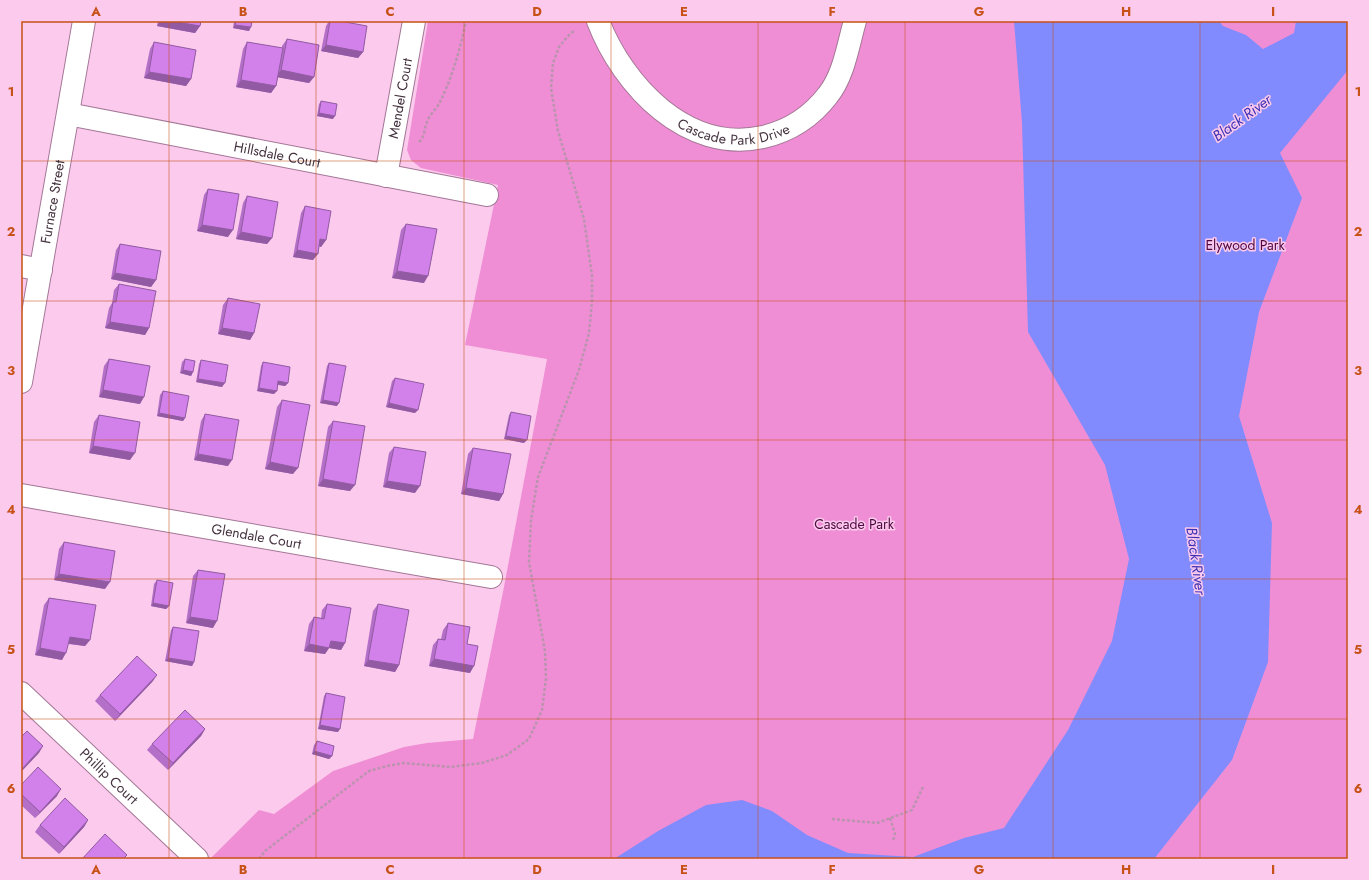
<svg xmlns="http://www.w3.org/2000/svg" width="1369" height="880" font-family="Jost,sans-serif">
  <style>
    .green { fill: #f08ed5 }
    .water { fill: #828bfe }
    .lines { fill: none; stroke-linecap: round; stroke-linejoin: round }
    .street-casing { stroke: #a47796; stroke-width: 24 }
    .path { stroke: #ba93ae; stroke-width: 2.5; stroke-dasharray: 3 2; stroke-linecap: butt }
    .street { stroke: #fff; stroke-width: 22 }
    .wall { fill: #b46fc8 }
    .shaded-wall { fill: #925aa3 }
    .building { fill: #d181e9; stroke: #925aa3 }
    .grid { fill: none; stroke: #c75116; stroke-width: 1; stroke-opacity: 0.55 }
    .labels { text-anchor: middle; stroke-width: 3; stroke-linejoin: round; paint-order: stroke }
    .street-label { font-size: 14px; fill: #45323f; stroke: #fbcaec }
    .park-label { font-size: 14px; fill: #4e0740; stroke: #fbcaec }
    .water-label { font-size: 15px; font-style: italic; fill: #3d31b5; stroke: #fbcaec }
    .neatline { fill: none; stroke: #c75116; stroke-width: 1.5 }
    .grid-label { font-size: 13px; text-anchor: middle; font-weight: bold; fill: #c75116 }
  </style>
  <rect width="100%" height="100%" fill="#fbcaec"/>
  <!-- green -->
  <path class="green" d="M 428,21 L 1348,21 L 1348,859 L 210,859 L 259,810 L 274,814 L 333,771 L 404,747 L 427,743 L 473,739 L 503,592 L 547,359 L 465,345 L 498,185 L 421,168 L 411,160 L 407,150 Z"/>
  <!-- water -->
  <path class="water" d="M 1014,21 L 1219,21 L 1223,26 L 1246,35 L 1263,49 L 1294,33 L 1296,21 L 1348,21 L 1348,70 L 1280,153 L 1302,198 L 1259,312 L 1239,416 L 1272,523 L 1268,662 L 1232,760 L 1154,859 L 614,859 L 658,831 L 706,805 L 742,800 L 772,811 L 807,835 L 848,853 L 913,857 L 964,838 L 1004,828 L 1068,730 L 1112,641 L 1129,559 L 1105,465 L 1028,332 L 1022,123 Z"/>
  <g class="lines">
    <defs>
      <g id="street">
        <path id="s1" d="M 598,21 C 623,86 687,154 763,137 C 789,131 812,116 828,95 C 844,75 848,45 855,21"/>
        <path id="s2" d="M 68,114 L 487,195"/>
        <path id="s3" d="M 386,176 L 414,21"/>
        <path d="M 21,266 L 41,270"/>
        <path id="s4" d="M 21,382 L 84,21"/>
        <path id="s5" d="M 21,495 L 491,577"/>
        <path id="s6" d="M 21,693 L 197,859"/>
      </g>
    </defs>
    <!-- street casing -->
    <use href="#street" class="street-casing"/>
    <!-- path -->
    <path class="path" d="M 419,142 C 425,137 424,129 427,122 C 429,116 435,110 439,104 C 452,78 460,50 466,21
      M 890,818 L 895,834 L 893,841
      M 832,819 L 877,823 L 912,810 L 923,787
      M 259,859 L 265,851 L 369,771 L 387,766 L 404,763 L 450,767 L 482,763 L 507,755 L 529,739 L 542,710 L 546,679 L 545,651 L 529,562 L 531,520 L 538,477 L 579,370 L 589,333 L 592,301 L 592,276 L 584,219 L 558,131 L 551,88 L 553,63 L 559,47 L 568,36 L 575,30"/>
    <!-- street -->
    <use href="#street" class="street"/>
  </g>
  <!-- wall -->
  <path class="wall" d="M 158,21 L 201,21 L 200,26 L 195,33 L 157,26 Z
    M 234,21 L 252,21 L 249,31 L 233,28 Z
    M 329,21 L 340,21 L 363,52 L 358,58 L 321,51 L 326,26 Z
    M 287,39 L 314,77 L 309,83 L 278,77 L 276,86 L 271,93 L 236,87 L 243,49 L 247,42 L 282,48 L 282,46 Z
    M 154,42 L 191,79 L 186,86 L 144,78 L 150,49 Z
    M 321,101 L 333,119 L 317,116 L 319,104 Z
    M 208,189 L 228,237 L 197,231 L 204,195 Z
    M 247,196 L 272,238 L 267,244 L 236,239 L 243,203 Z
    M 305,206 L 326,240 L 321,247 L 319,246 L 313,260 L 293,257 L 301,213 Z
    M 406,224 L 424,283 L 392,278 L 401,230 Z
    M 120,244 L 156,280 L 151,287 L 111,279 L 116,250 Z
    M 119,284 L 149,328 L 145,335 L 105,328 L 109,308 L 112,303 L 114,290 Z
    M 228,298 L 254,333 L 250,340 L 218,334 L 223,305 Z
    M 109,359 L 140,404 L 99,397 L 104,366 Z
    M 185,359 L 193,372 L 191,376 L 180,373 L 182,362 Z
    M 201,360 L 222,387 L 196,382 L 199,364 Z
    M 263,362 L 288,383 L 285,386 L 278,385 L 274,394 L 257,391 L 261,366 Z
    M 329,363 L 337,406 L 320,403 L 327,366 Z
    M 395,378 L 415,413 L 386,407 L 392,381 Z
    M 163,391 L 185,418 L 183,421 L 157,416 L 160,395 Z
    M 282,400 L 293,474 L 265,469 L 277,407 Z
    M 511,412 L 524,443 L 504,439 L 509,415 Z
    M 205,414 L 228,466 L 194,460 L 201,421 Z
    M 99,415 L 130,460 L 89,453 L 94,422 Z
    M 333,421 L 350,491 L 318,486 L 328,427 Z
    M 394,447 L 415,493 L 383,487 L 389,453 Z
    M 473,448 L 503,494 L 499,501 L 461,494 L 468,454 Z
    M 64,542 L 105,589 L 54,580 L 59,549 Z
    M 198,570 L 213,628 L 186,623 L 193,576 Z
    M 157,580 L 169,606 L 166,609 L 151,606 L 154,584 Z
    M 49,598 L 90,640 L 85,646 L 68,644 L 62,660 L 35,655 L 44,605 Z
    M 327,604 L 345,643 L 341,650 L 329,648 L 325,654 L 304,651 L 309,624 L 314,617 L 321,618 L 322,610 Z
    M 378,604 L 399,665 L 395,672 L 364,666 L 373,611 Z
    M 448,623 L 467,644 L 470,673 L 429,666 L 433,645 L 438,639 L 441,639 L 443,630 Z
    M 173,627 L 194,662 L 192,666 L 165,661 L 171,630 Z
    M 153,681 L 115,721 L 95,701 L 100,695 Z
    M 326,693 L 338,732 L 318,729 L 324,696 Z
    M 205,729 L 201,736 L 168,770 L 147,750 L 152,744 Z
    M 317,741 L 332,756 L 329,759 L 312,754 L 314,745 Z
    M 21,785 L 57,796 L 35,818 L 21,805 Z
    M 88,820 L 84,827 L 59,854 L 35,832 L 40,825 Z"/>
  <!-- shaded-wall -->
  <path class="shaded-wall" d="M 160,21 L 171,21 L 200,26 L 195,33 L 157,26 Z
    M 235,25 L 251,27 L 249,31 L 233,28 Z
    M 326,45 L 363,52 L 358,58 L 321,51 Z
    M 281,70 L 314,77 L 309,83 L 276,77 Z
    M 149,72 L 191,79 L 186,86 L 144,78 Z
    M 241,80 L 276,86 L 271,93 L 236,87 Z
    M 319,113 L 335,116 L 333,119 L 317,116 Z
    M 202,225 L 233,230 L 228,237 L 197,231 Z
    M 241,232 L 272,238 L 267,244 L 236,239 Z
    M 320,239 L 326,240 L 321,247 L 316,245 Z
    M 297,250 L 318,254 L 313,260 L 293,257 Z
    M 397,271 L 428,276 L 424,283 L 392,278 Z
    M 115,273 L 156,280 L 151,287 L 111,279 Z
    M 110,322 L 149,328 L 145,335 L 105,328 Z
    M 222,328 L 254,333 L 250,340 L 218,334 Z
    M 183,370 L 193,372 L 191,376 L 180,373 Z
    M 198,379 L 225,383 L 222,387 L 196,382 Z
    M 278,381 L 288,383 L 285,386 L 276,384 Z
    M 259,388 L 277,391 L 274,394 L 257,391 Z
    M 103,390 L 144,397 L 140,404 L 99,397 Z
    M 323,400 L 339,403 L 337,406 L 320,403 Z
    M 389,403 L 418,410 L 415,413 L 386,407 Z
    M 159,413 L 185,418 L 183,421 L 157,416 Z
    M 506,436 L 527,440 L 524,443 L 504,439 Z
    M 93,446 L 135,453 L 130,460 L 89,453 Z
    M 198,454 L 232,460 L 228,466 L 194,460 Z
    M 270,462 L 298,468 L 293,474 L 265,469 Z
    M 323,479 L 355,485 L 350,491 L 318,486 Z
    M 387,481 L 420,486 L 415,493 L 383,487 Z
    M 466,488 L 503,494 L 499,501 L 461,494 Z
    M 59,574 L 110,582 L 105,589 L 54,580 Z
    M 153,603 L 169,606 L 166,609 L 151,606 Z
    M 190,617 L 217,621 L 213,628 L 186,623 Z
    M 70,637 L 90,640 L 85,646 L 65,643 Z
    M 331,641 L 345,643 L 341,650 L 329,648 L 325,654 L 304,651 L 309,644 Z
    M 40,648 L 66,653 L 62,660 L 35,655 Z
    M 168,658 L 194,662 L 192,666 L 165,661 Z
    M 434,659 L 474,666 L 470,673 L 429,666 Z
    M 368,660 L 399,665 L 395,672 L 364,666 Z
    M 157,675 L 153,681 L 115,721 L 120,714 Z
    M 320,725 L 340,729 L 338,732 L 318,729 Z
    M 205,729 L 201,736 L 168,770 L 173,763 Z
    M 43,746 L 39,753 L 21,772 L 21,770 Z
    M 314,751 L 332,756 L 329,759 L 312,754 Z
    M 61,789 L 57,796 L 35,818 L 40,812 Z
    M 88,820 L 84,827 L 59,854 L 64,847 Z"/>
  <!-- building -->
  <path class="building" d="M 171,21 L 201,21 L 200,26 Z
    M 236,21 L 252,21 L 251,27 L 235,25 Z
    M 330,21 L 340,21 L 367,26 L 363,52 L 326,45 Z
    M 287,39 L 319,45 L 314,77 L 281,70 Z
    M 154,42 L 196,50 L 191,79 L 149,72 Z
    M 247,42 L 283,48 L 276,86 L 241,80 Z
    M 321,101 L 337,104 L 335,116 L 319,113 Z
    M 208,189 L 239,194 L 233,230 L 202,225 Z
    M 247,196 L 278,202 L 272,238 L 241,232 Z
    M 305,206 L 331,211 L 326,240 L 320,239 L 318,254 L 297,250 Z
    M 406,224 L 437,229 L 428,276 L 397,271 Z
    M 120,244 L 161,251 L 156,280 L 115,273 Z
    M 119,284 L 156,291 L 149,328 L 110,322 L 113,302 L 116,302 Z
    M 228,298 L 260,304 L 254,333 L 222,328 Z
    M 109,359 L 150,366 L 144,397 L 103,390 Z
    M 185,359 L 195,361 L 193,372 L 183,370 Z
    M 201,360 L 228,365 L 225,383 L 198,379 Z
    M 263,362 L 290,367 L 288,383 L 278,381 L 277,391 L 259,388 Z
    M 329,363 L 346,366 L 339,403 L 323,400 Z
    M 395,378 L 424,384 L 418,410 L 389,403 Z
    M 163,391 L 189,396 L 185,418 L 159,413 Z
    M 282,400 L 310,405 L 298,468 L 270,462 Z
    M 511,412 L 531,416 L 527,440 L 506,436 Z
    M 205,414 L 239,420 L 232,460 L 198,454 Z
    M 99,415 L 140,422 L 135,453 L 93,446 Z
    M 333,421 L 365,426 L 355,485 L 323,479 Z
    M 394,447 L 426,452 L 420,486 L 387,481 Z
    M 473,448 L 511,454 L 503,494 L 466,488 Z
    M 64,542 L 115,551 L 110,582 L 59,574 Z
    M 198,570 L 225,574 L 217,621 L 190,617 Z
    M 157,580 L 173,583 L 169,606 L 153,603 Z
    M 49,598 L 96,605 L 90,640 L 70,637 L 66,653 L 40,648 Z
    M 327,604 L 351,608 L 345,643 L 331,641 L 329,648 L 309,644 L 314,617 L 324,619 Z
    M 378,604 L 409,610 L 399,665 L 368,660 Z
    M 448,623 L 470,627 L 467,644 L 478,646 L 474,666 L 434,659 L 438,639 L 445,640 Z
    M 173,627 L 199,631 L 194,662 L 168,658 Z
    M 137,656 L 157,675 L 120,714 L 100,695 Z
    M 326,693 L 345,697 L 340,729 L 320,725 Z
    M 185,710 L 205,729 L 173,763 L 152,744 Z
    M 27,731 L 43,746 L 21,770 L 21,737 Z
    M 317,741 L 334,746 L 332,756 L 314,751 Z
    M 38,767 L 61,789 L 40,812 L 21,794 L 21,785 Z
    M 65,798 L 88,820 L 64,847 L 40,825 Z
    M 105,834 L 127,855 L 123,859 L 82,859 Z"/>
  <!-- grid -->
  <path class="grid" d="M 169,21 L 169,859M 316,21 L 316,859M 464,21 L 464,859M 611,21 L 611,859M 758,21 L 758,859M 905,21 L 905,859M 1053,21 L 1053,859M 1200,21 L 1200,859M 21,161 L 1348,161M 21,301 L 1348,301M 21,440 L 1348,440M 21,579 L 1348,579M 21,719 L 1348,719"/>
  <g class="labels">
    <!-- street labels -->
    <g class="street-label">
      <text dy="5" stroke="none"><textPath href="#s3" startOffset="79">Mendel Court</textPath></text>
      <text dy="5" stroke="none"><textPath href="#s1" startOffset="189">Cascade Park Drive</textPath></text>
      <text dy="5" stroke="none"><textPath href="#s2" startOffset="213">Hillsdale Court</textPath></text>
      <text dy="5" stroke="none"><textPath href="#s4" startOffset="183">Furnace Street</textPath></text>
      <text dy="5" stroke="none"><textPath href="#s5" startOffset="239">Glendale Court</textPath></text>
      <text dy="5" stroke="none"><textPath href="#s6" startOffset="121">Phillip Court</textPath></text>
    </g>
    <!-- park labels -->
    <g class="park-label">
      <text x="1245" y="250">Elywood Park</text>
      <text x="854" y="529">Cascade Park</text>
    </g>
    <!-- water labels -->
    <g class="water-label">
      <text transform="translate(1242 118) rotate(-36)" y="5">Black River</text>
      <text transform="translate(1196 561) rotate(82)" y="5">Black River</text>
    </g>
  </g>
  <!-- border -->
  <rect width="1369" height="880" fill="none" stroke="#fbcaec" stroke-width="44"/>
  <rect x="22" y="22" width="1325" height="836" class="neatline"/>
  <g class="grid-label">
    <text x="96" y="16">A</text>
    <text x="243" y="16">B</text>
    <text x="390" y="16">C</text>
    <text x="537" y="16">D</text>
    <text x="684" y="16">E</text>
    <text x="832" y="16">F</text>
    <text x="979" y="16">G</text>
    <text x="1126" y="16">H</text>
    <text x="1273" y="16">I</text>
    <text x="11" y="96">1</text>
    <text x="1358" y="96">1</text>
    <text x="11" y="236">2</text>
    <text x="1358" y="236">2</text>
    <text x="11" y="375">3</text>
    <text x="1358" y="375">3</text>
    <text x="11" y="514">4</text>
    <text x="1358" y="514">4</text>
    <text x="11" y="654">5</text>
    <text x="1358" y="654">5</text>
    <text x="11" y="793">6</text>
    <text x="1358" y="793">6</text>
    <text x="96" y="874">A</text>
    <text x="243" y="874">B</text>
    <text x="390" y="874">C</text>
    <text x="537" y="874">D</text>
    <text x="684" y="874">E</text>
    <text x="832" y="874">F</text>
    <text x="979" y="874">G</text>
    <text x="1126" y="874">H</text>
    <text x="1273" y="874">I</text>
  </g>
</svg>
